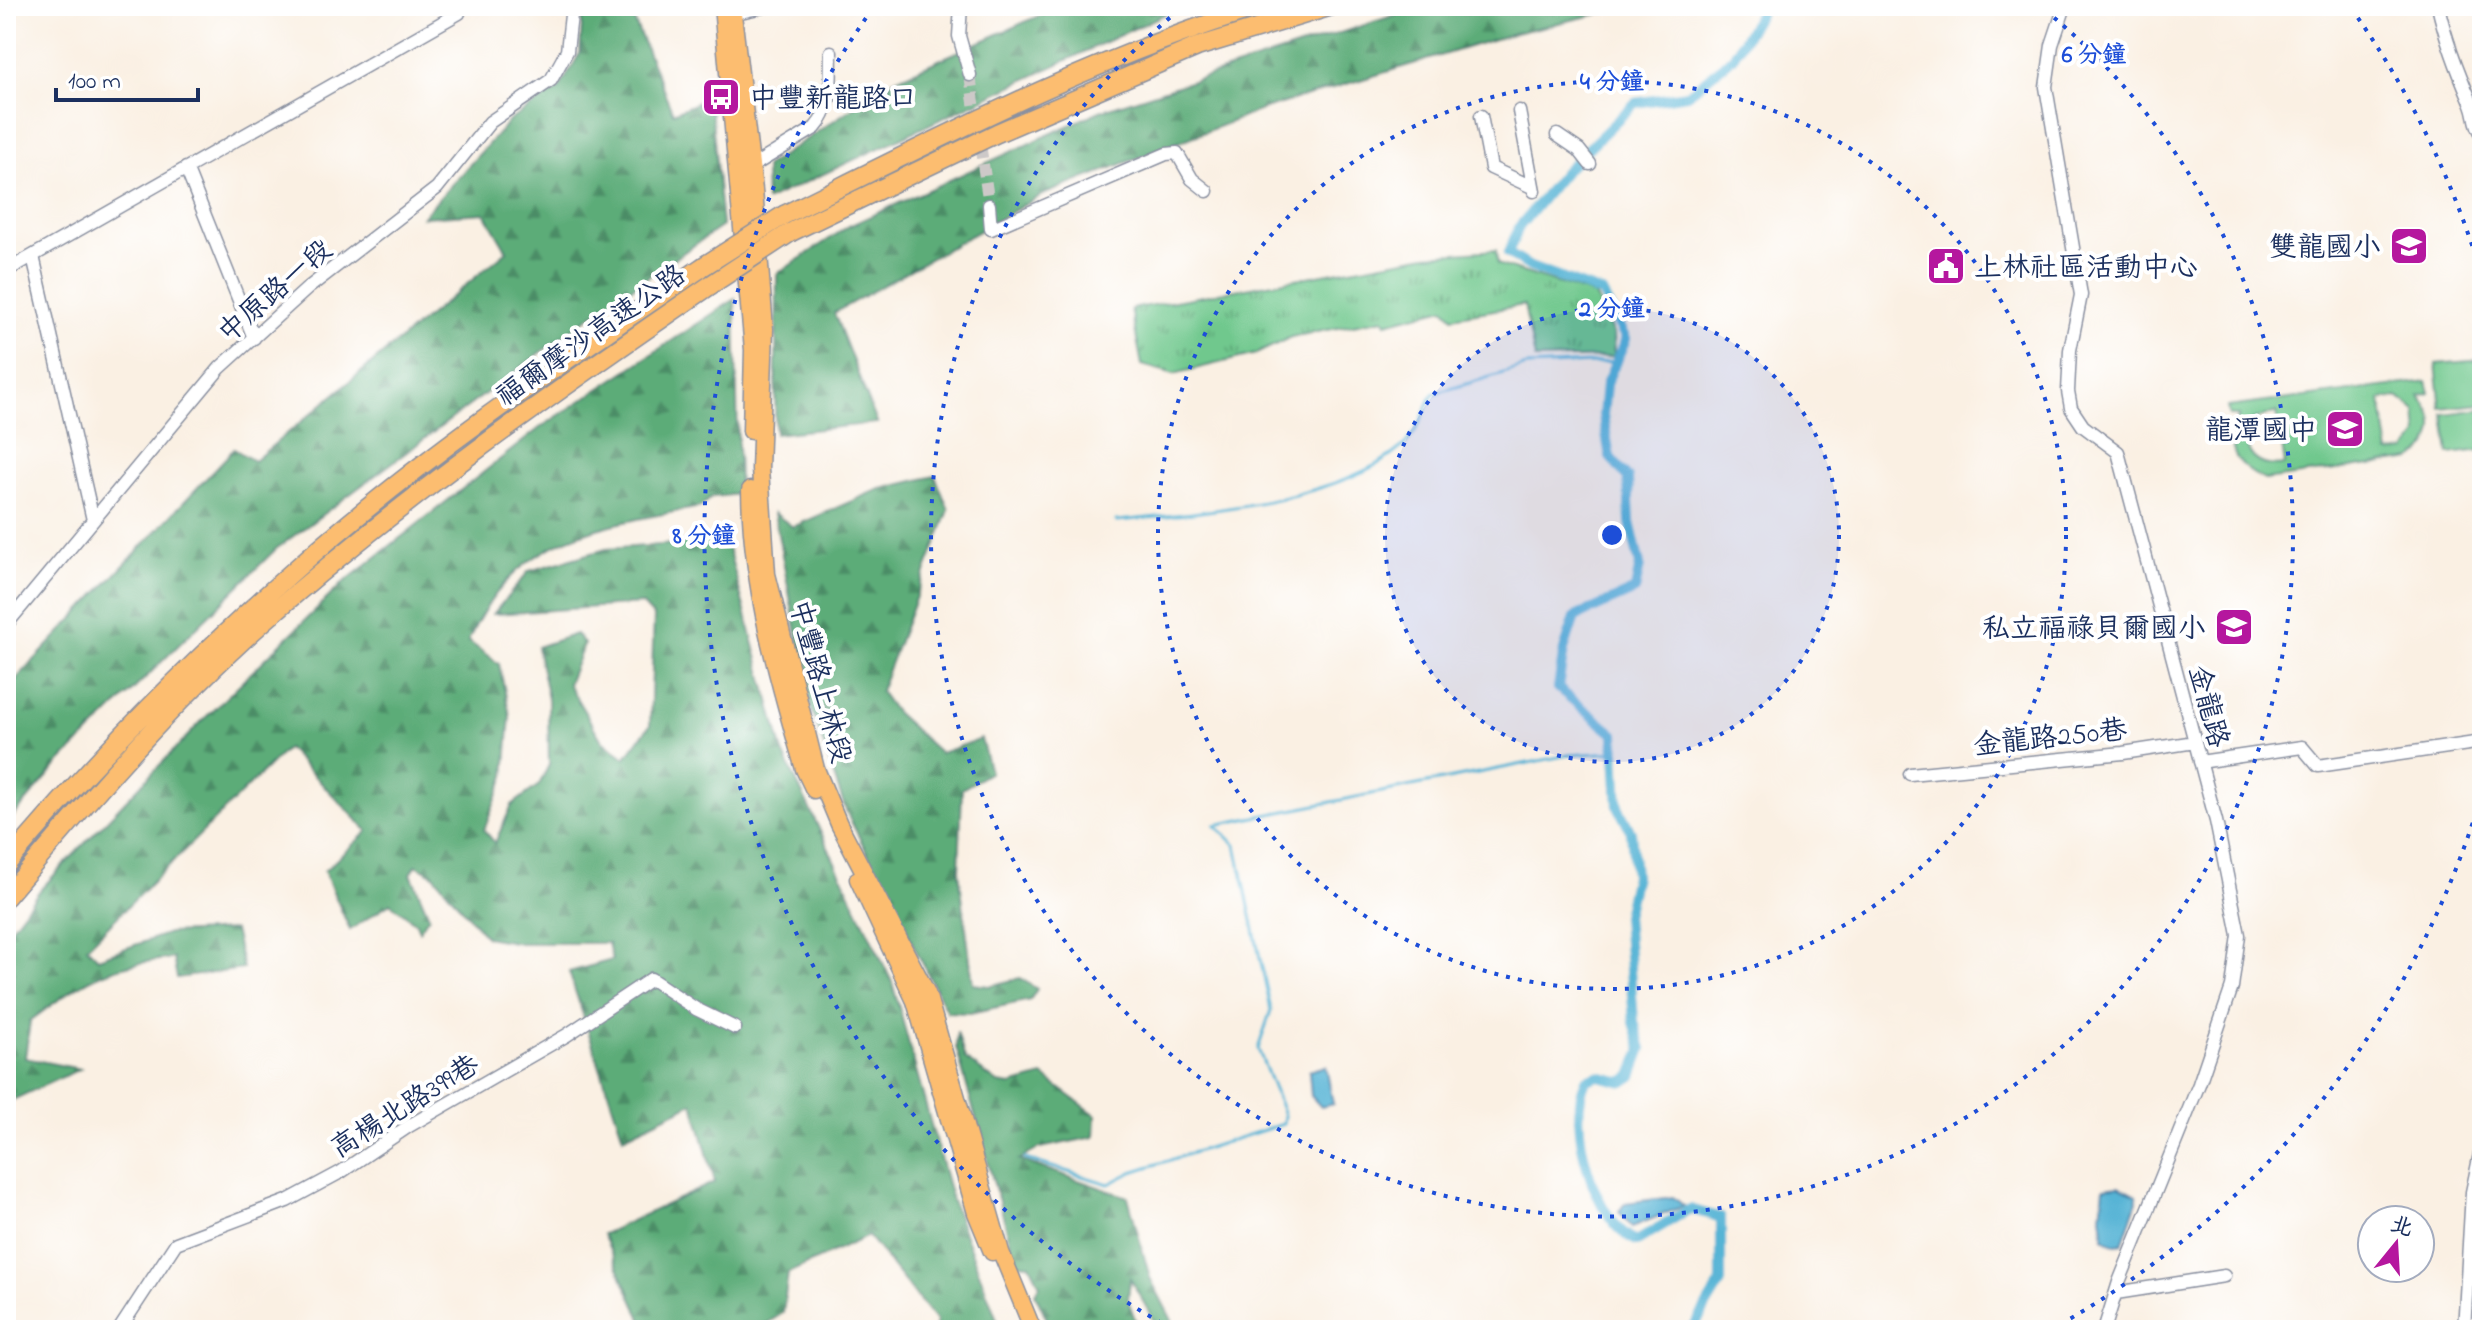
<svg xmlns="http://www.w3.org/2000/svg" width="2488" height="1336" font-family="'Indie Flower','LXGW WenKai TC',sans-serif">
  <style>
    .grass { fill: #70c88d; stroke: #467c76; stroke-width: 2; fill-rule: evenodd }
    .forest { fill: url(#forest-firs); stroke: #3c6e6b; stroke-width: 2 }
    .park { fill: url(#park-tufts); stroke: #467c76; stroke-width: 2 }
    .water { fill: #56b4d5; stroke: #38729a; stroke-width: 2 }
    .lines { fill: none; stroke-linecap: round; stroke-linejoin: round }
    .stream { stroke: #56b4d5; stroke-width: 3 }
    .canal { stroke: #56b4d5; stroke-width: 10 }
    .minor-tunnel { stroke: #cdc9c8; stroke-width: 12; stroke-dasharray: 12 6; stroke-linecap: butt }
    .minor-casing { stroke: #8a90a0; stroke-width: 15 }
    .major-casing { stroke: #8a90a0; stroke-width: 19 }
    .highway-casing { stroke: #8a90a0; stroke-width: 21 }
    .minor { stroke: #fff; stroke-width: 12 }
    .major { stroke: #fcbd6f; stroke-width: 16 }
    .highway { stroke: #fcbd6f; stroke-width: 18 }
    .highway-bridge-casing { stroke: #8a90a0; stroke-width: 21; stroke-linecap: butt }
    .highway-bridge { stroke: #fcbd6f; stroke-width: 18 }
    .ring { fill: none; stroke: #1d4ed8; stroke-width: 4; stroke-dasharray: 4 8 }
    .labels { text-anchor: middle; stroke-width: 8; stroke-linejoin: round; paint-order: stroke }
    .poi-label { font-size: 28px; fill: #1b2f5e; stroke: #fff; text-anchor: end }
    .street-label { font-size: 28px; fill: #1b2f5e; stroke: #fff }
    .centre { fill: #1d4ed8; stroke: #fff; stroke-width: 4 }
    .ring-label { font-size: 24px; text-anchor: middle; font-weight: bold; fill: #1d4ed8; stroke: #fff; stroke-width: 8; stroke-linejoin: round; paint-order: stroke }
  </style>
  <defs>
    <pattern id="forest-firs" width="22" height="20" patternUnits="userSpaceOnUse" patternTransform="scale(2)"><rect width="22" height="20" fill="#5cac78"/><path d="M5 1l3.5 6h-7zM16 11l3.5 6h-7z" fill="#4b8c66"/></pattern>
    <pattern id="park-tufts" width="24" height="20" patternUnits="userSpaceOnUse" patternTransform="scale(2)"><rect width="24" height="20" fill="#70c88d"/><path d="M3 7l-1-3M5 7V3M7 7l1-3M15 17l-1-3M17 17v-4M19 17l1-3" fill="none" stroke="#5ba376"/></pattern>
  </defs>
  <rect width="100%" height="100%" fill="#fff"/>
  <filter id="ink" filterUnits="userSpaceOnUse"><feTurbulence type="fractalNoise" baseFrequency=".0125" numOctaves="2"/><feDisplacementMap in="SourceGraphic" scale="16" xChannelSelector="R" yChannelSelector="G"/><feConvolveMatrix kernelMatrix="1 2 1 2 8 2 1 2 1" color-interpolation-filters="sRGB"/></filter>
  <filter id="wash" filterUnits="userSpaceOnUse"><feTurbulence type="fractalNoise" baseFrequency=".006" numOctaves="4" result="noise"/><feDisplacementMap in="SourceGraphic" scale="32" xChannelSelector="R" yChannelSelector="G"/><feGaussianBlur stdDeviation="1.8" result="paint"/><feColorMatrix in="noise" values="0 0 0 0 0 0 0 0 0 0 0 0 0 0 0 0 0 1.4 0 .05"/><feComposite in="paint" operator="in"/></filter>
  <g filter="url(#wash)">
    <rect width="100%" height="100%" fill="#faf0e3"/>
    <!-- grass -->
    <path class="grass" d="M 2482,360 L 2482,404 L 2441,408 L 2436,364 Z
      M 2427,381 L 2430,393 L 2419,396 C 2440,417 2437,442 2413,459 L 2265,480 C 2235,466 2223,447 2239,416 L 2229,416 L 2227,407 ZM 2398,397 L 2416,411 L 2418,435 L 2406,451 L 2389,453 L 2381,400 ZM 2277,412 L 2285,465 C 2259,469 2245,457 2245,430 L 2253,420 Z
      M 2482,409 L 2482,450 L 2449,454 L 2444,414 Z"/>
    <!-- forest -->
    <path class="forest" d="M 583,6 L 628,6 L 673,113 L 710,97 L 722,226 L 582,322 L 276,549 L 60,762 L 6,825 L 6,690 L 234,449 L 254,461 L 507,251 L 485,213 L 422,217 L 510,120 L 559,89 L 580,53 Z
      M 1061,6 L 1192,6 L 1163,15 L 766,201 L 765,167 L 894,80 Z
      M 1423,6 L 1633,6 L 1515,33 L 1264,109 L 1042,195 L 834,313 L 877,423 L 775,434 L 777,274 L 849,226 L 1100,111 Z
      M 735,299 L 739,494 L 712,497 L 700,507 C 597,527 516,534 468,641 L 499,664 L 510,716 L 505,776 L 484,830 L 495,843 L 512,805 L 539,785 L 549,765 L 548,699 L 537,647 L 576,634 L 584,644 L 568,684 L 602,741 L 625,758 L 650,725 L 654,617 L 642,604 L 493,614 L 529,571 L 606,549 L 726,540 L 783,753 L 892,982 L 952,1201 L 1001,1330 L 934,1330 L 936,1321 L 868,1236 L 788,1273 L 783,1313 L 756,1330 L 646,1330 L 603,1234 L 715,1182 L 693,1103 L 623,1137 L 569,972 L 612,960 L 608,943 L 520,943 L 486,937 L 434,875 L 416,865 L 411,874 L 429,916 L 419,931 L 416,923 L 390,903 L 350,930 L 324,871 L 368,831 L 287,748 L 87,947 L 98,958 L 169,933 L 234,930 L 243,969 L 177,978 L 173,958 C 101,967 87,978 30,1021 L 25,1058 L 80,1069 L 6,1103 L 6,935 L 41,889 L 202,721 L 343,583 L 541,427 Z
      M 935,476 L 949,510 L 880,691 L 895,712 L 940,753 L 981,739 L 990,772 L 962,789 L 959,871 L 973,984 L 989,986 L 1020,978 L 1037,989 L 1030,1000 L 970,1013 L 947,1012 L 846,811 L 811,708 L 774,513 L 793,527 L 877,490 Z
      M 957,1032 L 965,1059 L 998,1083 L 1011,1085 L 1043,1076 L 1096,1115 L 1095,1137 L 1040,1148 L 1019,1160 L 1128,1197 L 1150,1278 L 1177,1330 L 1159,1330 L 1130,1278 L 1128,1300 L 1139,1330 L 1052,1330 L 1035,1293 L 1040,1285 L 1030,1264 L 1016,1263 L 956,1047 Z"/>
    <!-- park -->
    <path class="park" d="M 1496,250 L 1497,264 L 1595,295 L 1613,334 L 1614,357 L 1535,359 L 1524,305 L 1453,317 L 1444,308 L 1386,323 L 1384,319 L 1291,337 L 1256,354 L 1174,374 L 1142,365 L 1131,309 L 1427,255 Z"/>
    <!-- water -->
    <path class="water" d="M 1326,1066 L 1333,1104 L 1321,1107 L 1311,1096 L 1309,1071 Z
      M 2119,1186 L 2136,1195 L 2137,1201 L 2122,1244 L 2115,1245 L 2104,1238 L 2101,1216 L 2104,1188 Z
      M 1673,1197 L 1684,1206 L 1632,1227 L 1619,1212 L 1625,1203 Z"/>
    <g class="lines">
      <!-- stream -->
      <path class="stream" d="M 1116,521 C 1198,513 1340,501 1402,447 C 1418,433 1424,412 1433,394 L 1527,366 L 1615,362
        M 1025,1159 L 1109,1184 L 1132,1172 L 1283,1124 L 1284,1115 L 1258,1049 L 1271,1010 L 1236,845 L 1215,825 L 1569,755 L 1615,752"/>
      <!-- canal -->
      <path class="canal" d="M 1692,1330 L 1721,1282 L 1721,1218 L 1690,1209 L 1637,1241 C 1593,1223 1566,1121 1586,1080 L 1598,1076 L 1623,1082 L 1632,1076 L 1642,1049 L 1634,1022 L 1626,916 L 1635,876 L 1631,832 L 1618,807 L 1614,734 L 1558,688 L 1564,650 L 1575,617 L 1635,590 L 1640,565 L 1630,522 L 1628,478 L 1610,457 L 1603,416 L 1606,384 L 1626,339 L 1602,293 L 1530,267 L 1508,253 L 1519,227 L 1565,171 L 1635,103 L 1687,95 L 1733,57 L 1764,6"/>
    </g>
  </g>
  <g filter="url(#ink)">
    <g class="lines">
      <!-- minor-tunnel -->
      <path class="minor-tunnel" d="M 970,75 L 989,205"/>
      <defs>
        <path id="minor" d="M 961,6 L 959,36 L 970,75
          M 2065,6 L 2052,45 L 2046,87 L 2081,295 L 2070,350 L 2068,391 L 2071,408 L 2083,426 L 2118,452 L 2216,821 L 2239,935 L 2232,987 L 2199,1084 L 2119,1282 L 2104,1330
          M 2438,6 C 2446,41 2458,72 2472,104 C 2477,116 2474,123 2482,134
          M 727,15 L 767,6
          M 1519,111 L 1534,191
          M 1481,116 L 1491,168 L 1532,187
          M 1557,135 L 1579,150 L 1590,164
          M 751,167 L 815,128 C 834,107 830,79 831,52
          M 186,168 L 254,338
          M 989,205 L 991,229 L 1166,154 L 1177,153 L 1192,179 L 1207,191
          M 33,256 L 93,520
          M 6,271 L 459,13
          M 6,625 L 220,368 L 308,288 L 437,188 L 490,122 L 551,80 L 567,51 L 572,6
          M 2200,762 L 2302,747 L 2318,766 L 2482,742
          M 1910,774 L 2123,753 L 2195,742
          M 2116,1293 L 2224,1276
          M 119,1330 L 176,1243 L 287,1201 L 341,1172 L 409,1126 L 567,1035 L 651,979 L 696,1009 L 735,1028
          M 2464,1330 L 2472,1192 L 2482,1144"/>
        <path id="major" d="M 722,6 L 753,350 L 751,431
          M 732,6 L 754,190 L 765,329 L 760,469 L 767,574 L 816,769 L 839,824 L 927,993 L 1001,1252 L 1033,1330
          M 750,490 C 751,586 777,677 804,769 L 814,790
          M 858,879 L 915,1001 L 976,1213 L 992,1252"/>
        <path id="highway" d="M 784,215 C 940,138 1097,56 1264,6
          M 791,232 L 997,133 L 1197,47 L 1332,6
          M 6,865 C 93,761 188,665 289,575 C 418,459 564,361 707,264
          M 6,897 C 87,802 168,706 262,623 C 403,498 557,390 712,284"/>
      </defs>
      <!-- minor casing -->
      <use href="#minor" class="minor-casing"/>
      <!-- major casing -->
      <use href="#major" class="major-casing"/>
      <!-- highway casing -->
      <use href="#highway" class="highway-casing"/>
      <!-- minor -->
      <use href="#minor" class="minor"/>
      <!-- major -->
      <use href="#major" class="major"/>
      <!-- highway -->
      <use href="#highway" class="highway"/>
      <defs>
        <path id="highway-bridge" d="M 707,264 L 784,215
          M 712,284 L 791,232"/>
      </defs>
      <!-- highway-bridge casing -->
      <use href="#highway-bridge" class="highway-bridge-casing"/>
      <!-- highway-bridge -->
      <use href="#highway-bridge" class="highway-bridge"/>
    </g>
  </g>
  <!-- distance rings -->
  <circle cx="1612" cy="535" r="227" fill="#1d4ed8" fill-opacity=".12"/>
  <g class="ring">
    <circle cx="1612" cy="535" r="227"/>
    <circle cx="1612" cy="535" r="454"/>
    <path d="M2045 10A681 681 0 1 1 1179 10"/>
    <path d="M2480 800A908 908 0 0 1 2052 1329M1172 1329A908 908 0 0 1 873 8M2351 8A908 908 0 0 1 2480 270"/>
  </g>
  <!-- icons -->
  <defs>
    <symbol id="bus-square" viewBox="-11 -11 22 22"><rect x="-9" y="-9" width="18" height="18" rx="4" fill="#b5179e" stroke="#fff"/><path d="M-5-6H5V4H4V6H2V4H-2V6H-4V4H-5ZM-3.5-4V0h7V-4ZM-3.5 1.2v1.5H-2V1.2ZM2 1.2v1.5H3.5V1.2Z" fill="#fff"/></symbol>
    <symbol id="school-square" viewBox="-11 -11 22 22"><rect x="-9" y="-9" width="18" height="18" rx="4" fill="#b5179e" stroke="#fff"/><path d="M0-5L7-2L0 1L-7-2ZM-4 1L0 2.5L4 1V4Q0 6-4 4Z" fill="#fff"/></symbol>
    <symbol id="civic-square" viewBox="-11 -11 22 22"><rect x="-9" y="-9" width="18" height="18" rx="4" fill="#b5179e" stroke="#fff"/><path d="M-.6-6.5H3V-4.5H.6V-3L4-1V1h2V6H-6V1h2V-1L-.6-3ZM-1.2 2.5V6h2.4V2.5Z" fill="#fff"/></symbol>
  </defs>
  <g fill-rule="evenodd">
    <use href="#bus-square" x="699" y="75" width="44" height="44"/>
    <use href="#school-square" x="2387" y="224" width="44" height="44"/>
    <use href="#civic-square" x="1924" y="244" width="44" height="44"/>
    <use href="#school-square" x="2323" y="407" width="44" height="44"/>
    <use href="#school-square" x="2212" y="605" width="44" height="44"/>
  </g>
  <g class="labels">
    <!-- poi labels -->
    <g class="poi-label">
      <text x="749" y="107" text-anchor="start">中豐新龍路口</text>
      <text x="2381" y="256">雙龍國小</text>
      <text x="1974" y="276" text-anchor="start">上林社區活動中心</text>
      <text x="2317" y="439">龍潭國中</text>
      <text x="2206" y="637">私立福祿貝爾國小</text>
    </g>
    <!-- street labels -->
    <g class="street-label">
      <text transform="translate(274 290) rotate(-41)" y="10">中原路一段</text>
      <text transform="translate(590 334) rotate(-35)" y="10">福爾摩沙高速公路</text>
      <text transform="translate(822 681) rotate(75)" y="10">中豐路上林段</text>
      <text transform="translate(2210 706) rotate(75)" y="10">金龍路</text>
      <text transform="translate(2050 736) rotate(-6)" y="10">金龍路250巷</text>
      <text transform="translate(404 1105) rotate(-32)" y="10">高楊北路399巷</text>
    </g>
  </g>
  <circle cx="1612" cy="535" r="12" class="centre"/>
  <g class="ring-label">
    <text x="2094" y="62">6 分鐘</text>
    <text x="1612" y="89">4 分鐘</text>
    <text x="1612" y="316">2 分鐘</text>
    <text x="704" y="543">8 分鐘</text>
  </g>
  <!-- margin -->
  <rect width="2488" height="1336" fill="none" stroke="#fff" stroke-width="32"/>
  <!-- north arrow -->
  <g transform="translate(2396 1244) rotate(18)"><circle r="38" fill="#ffffff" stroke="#a4acbf" stroke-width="2"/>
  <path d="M0-6L14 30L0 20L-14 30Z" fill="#b5179e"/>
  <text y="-12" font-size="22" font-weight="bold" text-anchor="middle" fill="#1b2f5e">北</text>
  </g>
  <!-- scale -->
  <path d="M56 88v12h142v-12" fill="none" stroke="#1b2f5e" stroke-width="4"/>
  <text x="68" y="88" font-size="24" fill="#1b2f5e" stroke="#ffffff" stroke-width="6" paint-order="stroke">100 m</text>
</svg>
